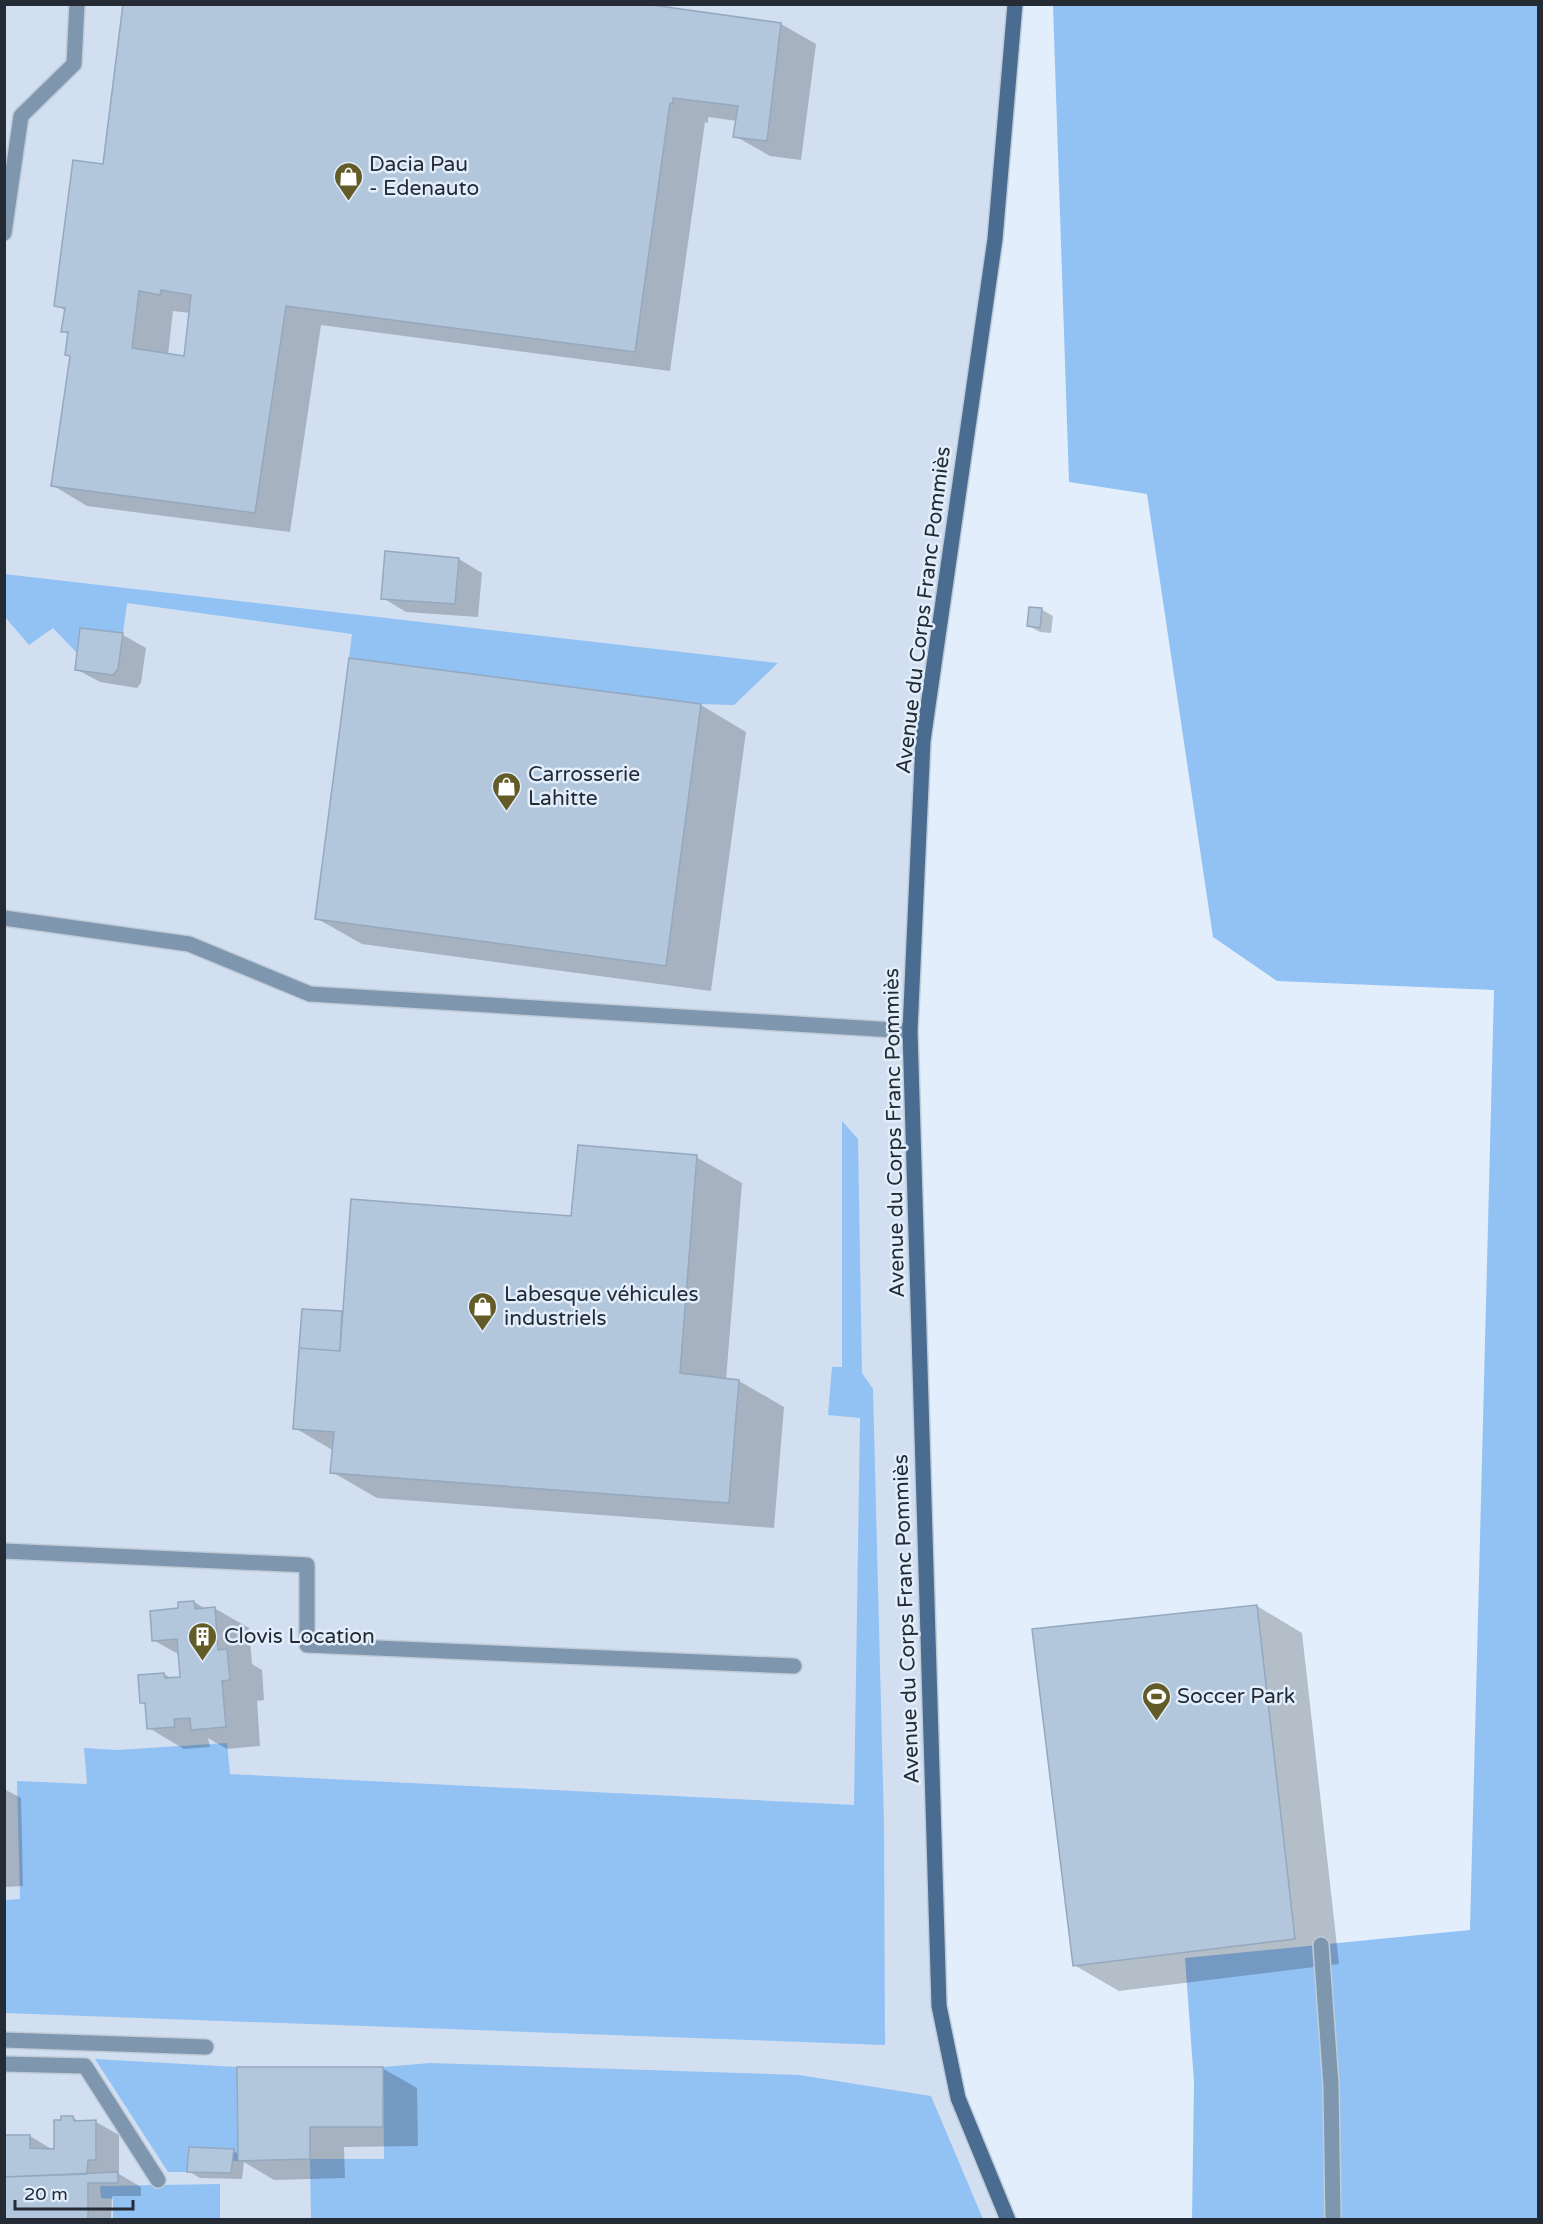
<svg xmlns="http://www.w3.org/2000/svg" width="1543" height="2224" font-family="'Varela Round',sans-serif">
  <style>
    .built { fill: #d1dff1 }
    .green { fill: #92c1f4 }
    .shadow { fill: #0003; fill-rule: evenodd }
    .building { fill: #b2c6dc; stroke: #94a8be; stroke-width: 1.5; fill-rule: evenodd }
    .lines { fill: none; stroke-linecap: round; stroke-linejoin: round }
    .lane-casing { stroke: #c0cbd8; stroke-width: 18 }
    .secondary-casing { stroke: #c0cbd8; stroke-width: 18 }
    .lane { stroke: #7f96af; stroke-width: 15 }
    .secondary { stroke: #4a6c90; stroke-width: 15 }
    .labels { text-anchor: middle; stroke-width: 5; stroke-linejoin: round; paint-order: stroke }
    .poi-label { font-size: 21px; fill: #242b34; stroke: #e2eefc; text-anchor: start }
    .street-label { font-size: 21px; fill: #242b34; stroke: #e2eefc }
  </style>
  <rect width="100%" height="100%" fill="#e2eefc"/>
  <!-- built -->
  <path class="built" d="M 5,5 L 1015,5 L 995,239 L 923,741 L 910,1031 L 935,1923 L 958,2098 L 1008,2219 L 5,2220 Z"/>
  <!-- green -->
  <path class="green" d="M 1053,5 L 1538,5 L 1538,2219 L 1192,2219 L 1194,2082 L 1185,1958 L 1470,1930 L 1494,990 L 1277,981 L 1213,937 L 1147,494 L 1069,482 Z
    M 4,574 L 778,663 L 734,705 L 701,704 L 349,658 L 352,634 L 127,603 L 123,633 L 81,628 L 77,653 L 53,628 L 29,645 L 5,617 Z
    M 842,1121 L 858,1139 L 862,1373 L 873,1389 L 884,1825 L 885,2045 L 5,2013 L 5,1900 L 20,1899 L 17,1781 L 87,1784 L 84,1748 L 117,1750 L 227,1743 L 230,1774 L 854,1805 L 860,1418 L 828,1415 L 832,1367 L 842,1367 Z
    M 95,2059 L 237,2067 L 238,2161 L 232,2161 L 233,2149 L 189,2147 L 187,2172 L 168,2172 Z
    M 430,2063 L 799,2075 L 931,2096 L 983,2219 L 311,2219 L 310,2159 L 384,2159 L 383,2067 Z
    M 220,2184 L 220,2219 L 113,2219 L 113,2199 L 101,2198 L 100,2186 Z"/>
  <!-- shadow -->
  <path class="shadow" d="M 634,4 L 781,24 L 816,44 L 801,160 L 770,156 L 735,136 L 737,121 L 708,117 L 708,123 L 705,122 L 670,371 L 321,325 L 290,532 L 87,506 L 52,485 L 71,357 L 66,354 L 69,335 L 63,331 L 66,311 L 56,305 L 104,165 ZM 173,311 L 190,313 L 185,358 L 168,355 Z
    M 459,559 L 482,573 L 478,617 L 406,612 L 383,598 Z
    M 1041,609 L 1053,616 L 1051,633 L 1040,632 L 1029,626 Z
    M 123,635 L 146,648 L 141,683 L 137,688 L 100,682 L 76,669 Z
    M 701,705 L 746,732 L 711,991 L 362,944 L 316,918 Z
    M 696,1157 L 742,1183 L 726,1380 L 739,1381 L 784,1407 L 774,1528 L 377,1498 L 332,1472 L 334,1451 L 295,1428 L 342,1313 L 573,1218 Z
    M 194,1602 L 206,1609 L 214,1608 L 249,1628 L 252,1664 L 262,1670 L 264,1700 L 257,1701 L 260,1746 L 227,1749 L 208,1738 L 210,1747 L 184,1749 L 149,1728 L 147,1705 L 142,1703 L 164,1674 L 172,1679 L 181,1678 L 180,1655 L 153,1640 L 180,1610 Z
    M 1257,1606 L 1302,1633 L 1339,1964 L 1119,1991 L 1074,1965 Z
    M 4,1789 L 21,1798 L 23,1886 L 4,1887 Z
    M 382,2068 L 417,2088 L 418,2146 L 344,2147 L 345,2178 L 274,2180 L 244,2162 L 242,2179 L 200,2178 L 188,2171 L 233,2151 L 239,2154 Z
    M 73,2118 L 81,2122 L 96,2122 L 119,2135 L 119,2174 L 141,2187 L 141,2196 L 112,2196 L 111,2220 L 4,2220 L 30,2136 L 53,2150 Z"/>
  <!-- building -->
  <path class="building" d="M 123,4 L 645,4 L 781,23 L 767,141 L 733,137 L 738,106 L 673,98 L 673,104 L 670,103 L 635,352 L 286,306 L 255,513 L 51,486 L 70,356 L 65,355 L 68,332 L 61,332 L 65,308 L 54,306 L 73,160 L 103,164 ZM 161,290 L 191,295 L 184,356 L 132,348 L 139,291 L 160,295 Z
    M 385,551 L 459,558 L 455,604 L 381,599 Z
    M 1029,607 L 1042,608 L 1040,628 L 1027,626 Z
    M 80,628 L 123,633 L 118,669 L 113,675 L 75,670 Z
    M 349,658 L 701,704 L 666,966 L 315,919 Z
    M 578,1145 L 697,1155 L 680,1373 L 739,1380 L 729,1503 L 330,1473 L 334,1432 L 293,1429 L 299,1348 L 340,1351 L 351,1199 L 571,1216 Z
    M 302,1309 L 342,1311 L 340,1351 L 299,1348 Z
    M 194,1601 L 195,1609 L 215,1607 L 218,1650 L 227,1649 L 230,1680 L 222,1681 L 226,1727 L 191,1730 L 190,1718 L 174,1719 L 175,1727 L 147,1729 L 145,1703 L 140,1703 L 138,1675 L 164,1673 L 165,1678 L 180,1677 L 177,1639 L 152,1641 L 150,1611 L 178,1608 L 178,1602 Z
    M 1257,1605 L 1295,1939 L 1073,1966 L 1032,1629 Z
    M 237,2067 L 383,2067 L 383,2127 L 310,2127 L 310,2159 L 238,2161 Z
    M 61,2116 L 73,2116 L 74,2121 L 96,2120 L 96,2160 L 88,2160 L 87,2174 L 4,2177 L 4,2135 L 30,2135 L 30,2148 L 54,2149 L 54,2120 L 61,2120 Z
    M 189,2147 L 234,2149 L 231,2173 L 187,2172 Z
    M 118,2172 L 118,2183 L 88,2183 L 88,2220 L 4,2220 L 4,2177 Z"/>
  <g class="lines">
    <defs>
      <path id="lane" d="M 4,233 L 21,116 L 74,64 L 77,4
        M 4,918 L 189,944 L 310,994 L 910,1031
        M 4,1551 L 307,1565 L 307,1645 L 794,1666
        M 1321,1945 L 1331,2085 L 1333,2220
        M 4,2040 L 206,2047
        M 4,2064 L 85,2066 L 158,2180"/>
      <path id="secondary" d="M 1008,2220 L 958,2098 L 939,2006 L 910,1031 L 923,741 L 995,239 L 1015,4"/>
    </defs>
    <!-- lane casing -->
    <use href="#lane" class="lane-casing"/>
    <!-- secondary casing -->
    <use href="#secondary" class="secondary-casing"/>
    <!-- lane -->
    <use href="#lane" class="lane"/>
    <!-- secondary -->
    <use href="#secondary" class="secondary"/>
  </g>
  <!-- icons -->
  <defs>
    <symbol id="shop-pin" viewBox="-11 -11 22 30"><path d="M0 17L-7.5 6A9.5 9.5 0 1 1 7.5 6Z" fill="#645c28" stroke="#e2eefc"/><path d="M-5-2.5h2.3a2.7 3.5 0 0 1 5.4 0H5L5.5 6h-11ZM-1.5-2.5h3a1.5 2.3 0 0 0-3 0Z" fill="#fff"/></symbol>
    <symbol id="building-pin" viewBox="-11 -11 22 30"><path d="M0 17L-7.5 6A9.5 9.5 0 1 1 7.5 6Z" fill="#645c28" stroke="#e2eefc"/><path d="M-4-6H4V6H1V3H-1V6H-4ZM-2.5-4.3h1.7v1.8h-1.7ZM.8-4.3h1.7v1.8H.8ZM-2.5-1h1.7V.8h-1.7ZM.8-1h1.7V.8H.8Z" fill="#fff"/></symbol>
    <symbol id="stadium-pin" viewBox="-11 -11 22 30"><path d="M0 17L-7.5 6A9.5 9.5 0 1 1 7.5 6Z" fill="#645c28" stroke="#e2eefc"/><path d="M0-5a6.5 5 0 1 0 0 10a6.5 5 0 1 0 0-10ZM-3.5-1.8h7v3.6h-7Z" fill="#fff"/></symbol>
  </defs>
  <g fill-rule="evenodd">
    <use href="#shop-pin" x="332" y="160" width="33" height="45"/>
    <use href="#shop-pin" x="490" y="770" width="33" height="45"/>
    <use href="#shop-pin" x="466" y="1290" width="33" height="45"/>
    <use href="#building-pin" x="186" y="1620" width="33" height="45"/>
    <use href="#stadium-pin" x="1140" y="1680" width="33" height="45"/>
  </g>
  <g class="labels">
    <!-- poi labels -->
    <g class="poi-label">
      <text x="369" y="171">Dacia Pau<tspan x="369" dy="24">- Edenauto</tspan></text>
      <text x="528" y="781">Carrosserie<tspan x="528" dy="24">Lahitte</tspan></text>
      <text x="504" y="1301">Labesque véhicules<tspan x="504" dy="24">industriels</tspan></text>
      <text x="224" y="1643">Clovis Location</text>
      <text x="1177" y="1703">Soccer Park</text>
    </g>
    <!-- street labels -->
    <g class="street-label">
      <text transform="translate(923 610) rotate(-83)" y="7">Avenue du Corps Franc Pommiès</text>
      <text transform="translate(894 1133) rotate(-91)" y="7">Avenue du Corps Franc Pommiès</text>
      <text transform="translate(906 1619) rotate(-92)" y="7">Avenue du Corps Franc Pommiès</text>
    </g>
  </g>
  <!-- border -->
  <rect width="1543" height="2224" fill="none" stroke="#242b34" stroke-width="12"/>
  <!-- scale -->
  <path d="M15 2200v9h118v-9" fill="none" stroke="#242b34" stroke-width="3"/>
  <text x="24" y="2200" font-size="18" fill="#242b34" stroke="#e2eefc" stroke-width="4.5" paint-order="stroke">20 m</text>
</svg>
